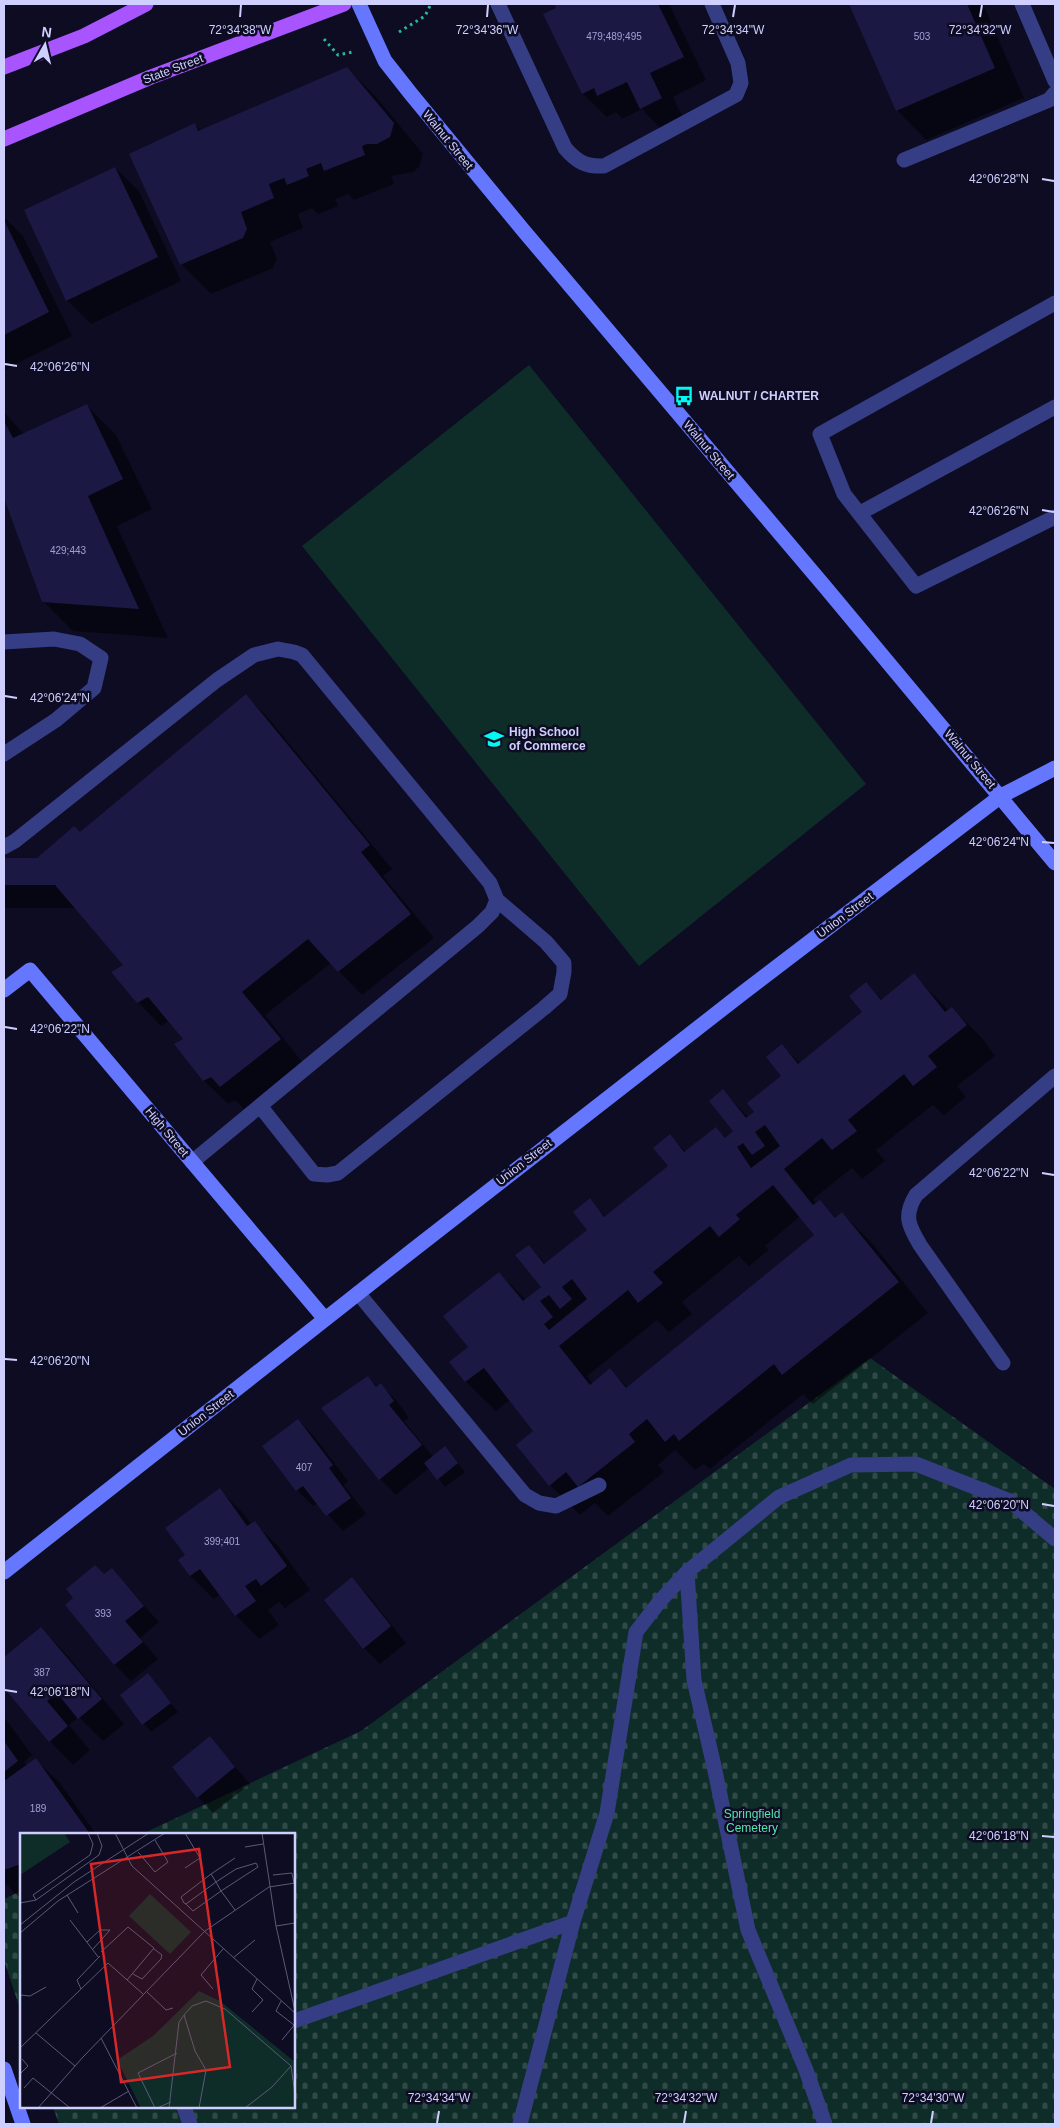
<svg xmlns="http://www.w3.org/2000/svg" width="1059" height="2128" font-family="Helvetica,sans-serif">
  <style>
    .grass { fill: #0f2d28 }
    .cemetery { fill: url(#cemetery-stones) }
    .shadow { fill: #0007; fill-rule: evenodd }
    .building { fill: #1b1844; fill-rule: evenodd }
    .lines { fill: none; stroke-linecap: round; stroke-linejoin: round }
    .path { stroke: #28b89c; stroke-width: 3; stroke-dasharray: 2.5 4; stroke-linecap: butt }
    .lane { stroke: #353d84; stroke-width: 15 }
    .secondary { stroke: #6576ff; stroke-width: 15 }
    .primary { stroke: #a855ff; stroke-width: 15 }
    .ticks { fill: none; stroke: #cecfff; stroke-width: 2 }
    .labels { text-anchor: middle; stroke-width: 5; stroke-linejoin: round; paint-order: stroke }
    .number-label { font-size: 10px; fill: #a1a1d0 }
    .street-label { font-size: 12px; fill: #cecfff; stroke: #0d0c22 }
    .poi-label { font-size: 12px; font-weight: bold; fill: #cecfff; stroke: #0d0c22; text-anchor: start }
    .park-label { font-size: 12px; fill: #54e4ad; stroke: #0d0c22 }
    .inset-road { fill: none; stroke: #5a5a7a; stroke-width: 1 }
    .view { fill: #d62828; fill-opacity: 0.15; stroke: #d62828; stroke-width: 2.5 }
    .inset-edge { fill: none; stroke: #cecfff; stroke-width: 2.5 }
    .ticks-label { font-size: 12px; text-anchor: middle; fill: #cecfff; stroke: #0d0c22; stroke-width: 5; stroke-linejoin: round; paint-order: stroke }
  </style>
  <defs>
    <pattern id="cemetery-stones" width="16" height="16" patternUnits="userSpaceOnUse" patternTransform="scale(1.25)"><rect width="16" height="16" fill="#0f2d28"/><path d="M2 7V4a2 2 0 0 1 4 0v3zM10 15v-3a2 2 0 0 1 4 0v3z" fill="#314a48"/></pattern>
  </defs>
  <rect width="100%" height="100%" fill="#0d0c22"/>
  <!-- grass -->
  <path class="grass" d="M 529,365 L 866,784 L 639,966 L 302,546 Z"/>
  <!-- cemetery -->
  <path class="cemetery" d="M 870,1358 L 1055,1489 L 1055,2124 L 59,2124 L 53,2107 L 294,2107 L 294,1834 L 142,1834 L 361,1731 Z
    M 21,1891 L 21,2012 L 4,1960 L 4,1899 Z"/>
  <!-- shadow -->
  <path class="shadow" d="M 556,4 L 669,4 L 706,80 L 673,97 L 685,122 L 664,132 L 642,109 L 622,119 L 616,112 L 607,117 L 583,94 L 545,15 L 558,8 Z
    M 851,4 L 983,4 L 1024,98 L 926,140 L 897,110 Z
    M 347,68 L 377,98 L 423,154 L 419,167 L 413,172 L 391,176 L 394,184 L 354,200 L 348,194 L 335,199 L 338,206 L 318,214 L 312,208 L 298,214 L 303,228 L 270,242 L 277,259 L 273,268 L 211,294 L 181,264 L 195,124 L 201,131 Z
    M 115,168 L 139,191 L 181,281 L 91,324 L 67,300 Z
    M 4,217 L 23,236 L 72,336 L 4,370 Z
    M 86,405 L 116,435 L 152,509 L 117,526 L 168,638 L 73,631 L 43,601 L 4,495 L 4,412 L 24,434 Z
    M 246,695 L 269,719 L 392,869 L 383,876 L 434,938 L 362,995 L 331,963 L 265,1015 L 303,1063 L 244,1109 L 235,1100 L 228,1104 L 204,1081 L 176,1044 L 184,1039 L 169,1021 L 161,1026 L 138,1002 L 125,965 L 76,908 L 4,908 L 4,859 L 37,859 L 80,834 Z
    M 914,975 L 949,1011 L 952,1008 L 982,1038 L 995,1056 L 957,1086 L 966,1097 L 944,1115 L 933,1105 L 876,1150 L 885,1161 L 862,1179 L 852,1168 L 813,1199 L 816,1204 L 820,1201 L 836,1218 L 842,1213 L 872,1243 L 928,1313 L 813,1404 L 803,1394 L 710,1469 L 704,1464 L 695,1470 L 675,1450 L 658,1465 L 664,1472 L 608,1516 L 595,1503 L 580,1515 L 550,1485 L 518,1445 L 535,1431 L 510,1400 L 496,1411 L 466,1382 L 451,1362 L 470,1347 L 499,1273 L 526,1300 L 542,1287 L 529,1246 L 546,1264 L 589,1230 L 589,1200 L 606,1217 L 670,1166 L 670,1136 L 686,1152 L 716,1128 L 726,1139 L 734,1132 L 723,1091 L 749,1118 L 756,1113 L 783,1076 L 782,1046 L 800,1063 L 864,1013 L 866,984 L 883,1000 ZM 800,1216 L 816,1235 L 628,1388 L 610,1370 L 593,1384 L 587,1376 L 657,1320 L 669,1332 L 692,1314 L 682,1302 L 739,1256 L 749,1266 L 769,1250 L 765,1246 Z
    M 368,1378 L 378,1387 L 381,1385 L 397,1401 L 409,1418 L 404,1421 L 433,1457 L 452,1456 L 465,1472 L 445,1487 L 429,1468 L 396,1495 L 380,1479 Z
    M 298,1420 L 314,1436 L 348,1481 L 344,1485 L 366,1514 L 343,1531 L 318,1503 L 313,1506 L 297,1490 Z
    M 220,1490 L 243,1513 L 252,1525 L 254,1523 L 278,1546 L 310,1590 L 285,1608 L 279,1602 L 268,1610 L 279,1625 L 259,1639 L 236,1615 L 220,1594 L 214,1599 L 190,1576 L 186,1555 Z
    M 112,1570 L 159,1622 L 140,1638 L 158,1659 L 131,1681 L 115,1665 L 66,1606 Z
    M 352,1579 L 368,1595 L 406,1643 L 380,1664 L 364,1648 L 326,1600 Z
    M 41,1628 L 64,1652 L 124,1724 L 103,1741 L 79,1717 L 69,1725 L 90,1750 L 73,1765 L 50,1741 L 4,1686 L 4,1658 Z
    M 148,1675 L 178,1712 L 151,1732 L 121,1696 Z
    M 4,1717 L 32,1755 L 24,1762 L 27,1766 L 36,1760 L 60,1783 L 96,1834 L 21,1834 L 21,1895 L 18,1896 L 4,1882 Z
    M 210,1738 L 250,1784 L 213,1813 L 198,1797 Z"/>
  <!-- building -->
  <path class="building" d="M 554,4 L 658,4 L 684,57 L 650,73 L 662,98 L 640,109 L 627,82 L 597,96 L 594,88 L 582,94 L 543,14 L 556,8 Z
    M 849,4 L 967,4 L 995,68 L 896,111 Z
    M 347,67 L 394,123 L 390,137 L 377,144 L 367,144 L 362,146 L 365,155 L 324,171 L 321,163 L 306,169 L 309,176 L 287,185 L 284,178 L 269,184 L 274,198 L 241,212 L 247,229 L 243,238 L 180,265 L 129,154 L 195,123 L 198,131 Z
    M 115,167 L 158,257 L 66,301 L 24,210 Z
    M 4,220 L 49,312 L 4,335 Z
    M 87,404 L 123,479 L 88,496 L 139,609 L 42,602 L 4,498 L 4,421 L 13,438 Z
    M 246,694 L 370,845 L 361,852 L 411,914 L 338,972 L 308,939 L 242,992 L 281,1039 L 220,1087 L 211,1077 L 203,1081 L 174,1044 L 183,1039 L 148,997 L 137,1003 L 111,972 L 123,965 L 55,885 L 4,885 L 4,858 L 37,858 L 74,826 L 80,832 Z
    M 914,973 L 945,1012 L 952,1007 L 967,1025 L 928,1056 L 937,1067 L 913,1086 L 904,1074 L 848,1120 L 857,1131 L 832,1150 L 822,1138 L 784,1169 L 813,1205 L 820,1200 L 835,1218 L 842,1212 L 899,1282 L 782,1375 L 774,1364 L 679,1441 L 674,1434 L 665,1442 L 647,1419 L 629,1434 L 635,1442 L 578,1487 L 566,1472 L 549,1486 L 516,1445 L 533,1431 L 484,1368 L 465,1382 L 449,1362 L 468,1347 L 443,1316 L 499,1272 L 523,1301 L 541,1287 L 515,1255 L 529,1245 L 544,1264 L 587,1230 L 573,1212 L 590,1198 L 604,1217 L 668,1166 L 653,1148 L 670,1134 L 684,1152 L 716,1127 L 725,1138 L 733,1131 L 709,1101 L 723,1089 L 746,1118 L 754,1112 L 747,1103 L 781,1076 L 766,1057 L 782,1044 L 798,1064 L 862,1012 L 849,996 L 866,982 L 881,1000 ZM 765,1125 L 780,1146 L 751,1168 L 737,1147 L 743,1143 L 752,1155 L 765,1146 L 755,1132 ZM 773,1185 L 814,1235 L 626,1388 L 610,1368 L 590,1385 L 559,1346 L 628,1290 L 638,1303 L 663,1283 L 653,1272 L 710,1226 L 719,1237 L 740,1219 L 736,1215 ZM 572,1279 L 587,1299 L 549,1330 L 544,1324 L 553,1317 L 540,1301 L 549,1295 L 560,1309 L 572,1299 L 562,1287 Z
    M 368,1376 L 376,1387 L 381,1383 L 394,1401 L 389,1405 L 422,1445 L 379,1480 L 321,1408 Z
    M 298,1419 L 333,1465 L 329,1468 L 351,1498 L 326,1516 L 303,1486 L 296,1491 L 262,1446 Z
    M 445,1446 L 458,1463 L 437,1480 L 424,1463 Z
    M 220,1488 L 247,1526 L 255,1521 L 287,1566 L 261,1586 L 256,1579 L 245,1586 L 256,1601 L 235,1616 L 200,1569 L 190,1576 L 178,1560 L 185,1555 L 165,1528 Z
    M 95,1565 L 104,1574 L 112,1568 L 144,1606 L 125,1621 L 143,1642 L 114,1665 L 65,1605 L 73,1598 L 66,1589 Z
    M 352,1577 L 391,1626 L 363,1649 L 324,1600 Z
    M 41,1627 L 102,1699 L 78,1719 L 57,1693 L 47,1701 L 68,1726 L 49,1742 L 4,1688 L 4,1657 Z
    M 148,1673 L 171,1703 L 142,1725 L 120,1695 Z
    M 210,1736 L 235,1767 L 197,1798 L 172,1767 Z
    M 4,1741 L 18,1761 L 4,1772 Z
    M 36,1758 L 90,1834 L 21,1834 L 21,1864 L 4,1870 L 4,1781 Z"/>
  <g class="lines">
    <!-- path -->
    <path class="path" d="M 399,32 L 425,16 L 431,4
      M 324,39 L 338,55 L 353,52"/>
    <!-- lane -->
    <path class="lane" d="M 498,4 L 565,148 C 577,162 586,167 604,166 L 736,95 L 741,83 L 738,63 L 712,4
      M 1022,4 L 1055,81
      M 904,160 L 1049,100 L 1055,93
      M 1055,303 L 820,434 L 844,494 L 916,586 L 1055,517
      M 860,513 L 1055,407
      M 4,642 L 54,639 L 80,644 L 101,658 L 94,688 L 56,720 L 4,754
      M 4,847 L 15,841 L 217,680 L 254,655 L 278,649 L 294,652 L 302,655 L 490,883 L 497,900 L 492,912 L 478,926 L 192,1162
      M 260,1106 L 314,1174 L 327,1175 L 338,1173 L 544,1008 L 560,994 L 564,972 L 564,963 L 546,942 L 497,900
      M 358,1293 L 525,1495 L 539,1503 L 556,1506 L 599,1485
      M 1003,1363 L 920,1245 C 909,1226 903,1216 916,1195 L 1055,1076
      M 294,2021 L 573,1922
      M 184,2107 L 190,2124
      M 520,2124 L 573,1922 L 607,1813 L 636,1632 L 660,1601 L 687,1572
      M 825,2124 L 806,2070 L 748,1930 L 714,1766 L 694,1680 L 687,1572 L 779,1497 L 851,1465 L 916,1464 L 1010,1501 L 1055,1539"/>
    <!-- secondary -->
    <path class="secondary" d="M 359,4 L 385,61 L 411,94 L 523,230 L 826,588 L 1055,863
      M 4,990 L 30,970 L 325,1319
      M 4,1572 L 413,1250 L 744,992 L 1001,796 L 1055,768
      M 4,2069 L 23,2124"/>
    <!-- primary -->
    <path class="primary" d="M 4,67 L 84,36 L 146,4
      M 4,139 L 151,77 L 344,4"/>
  </g>
  <!-- ticks -->
  <path class="ticks" d="M 240,17 L 241,5M 487,17 L 488,5M 733,17 L 735,5M 980,17 L 982,5M 1042,179 L 1054,181M 5,364 L 17,366M 1042,510 L 1054,512M 5,696 L 17,698M 1042,842 L 1054,843M 5,1027 L 17,1029M 1042,1173 L 1054,1175M 5,1359 L 17,1360M 1042,1504 L 1054,1506M 5,1690 L 17,1692M 1042,1836 L 1054,1837M 437,2123 L 439,2111M 684,2123 L 686,2111M 931,2123 L 933,2111"/>
  <!-- icons -->
  <defs>
    <symbol id="bus-bare" viewBox="-9 -9 18 18"><path d="M-5-6H5V4H4V6H2V4H-2V6H-4V4H-5ZM-3.5-4V0h7V-4ZM-3.5 1.2v1.5H-2V1.2ZM2 1.2v1.5H3.5V1.2Z" fill="#00f9f0" stroke="#0d0c22" stroke-width="2.5" paint-order="stroke"/></symbol>
    <symbol id="school-bare" viewBox="-9 -9 18 18"><path d="M0-5L7-2L0 1L-7-2ZM-4 1L0 2.5L4 1V4Q0 6-4 4Z" fill="#00f9f0" stroke="#0d0c22" stroke-width="2.5" paint-order="stroke"/></symbol>
  </defs>
  <g fill-rule="evenodd">
    <use href="#bus-bare" x="670" y="382" width="28" height="28"/>
    <use href="#school-bare" x="480" y="725" width="28" height="28"/>
  </g>
  <g class="labels">
    <!-- number labels -->
    <g class="number-label">
      <text x="614" y="40">479;489;495</text>
      <text x="922" y="40">503</text>
      <text x="68" y="554">429;443</text>
      <text x="304" y="1471">407</text>
      <text x="222" y="1545">399;401</text>
      <text x="103" y="1617">393</text>
      <text x="42" y="1676">387</text>
      <text x="38" y="1812">189</text>
    </g>
    <!-- street labels -->
    <g class="street-label">
      <text transform="translate(173 69) rotate(-21)" y="4">State Street</text>
      <text transform="translate(448 140) rotate(51)" y="4">Walnut Street</text>
      <text transform="translate(709 450) rotate(50)" y="4">Walnut Street</text>
      <text transform="translate(970 759) rotate(50)" y="4">Walnut Street</text>
      <text transform="translate(845 915) rotate(-37)" y="4">Union Street</text>
      <text transform="translate(167 1132) rotate(50)" y="4">High Street</text>
      <text transform="translate(524 1162) rotate(-38)" y="4">Union Street</text>
      <text transform="translate(206 1413) rotate(-38)" y="4">Union Street</text>
    </g>
    <!-- poi labels -->
    <g class="poi-label">
      <text x="699" y="400">WALNUT / CHARTER</text>
      <text x="509" y="736">High School<tspan x="509" dy="14">of Commerce</tspan></text>
    </g>
    <!-- park labels -->
    <g class="park-label">
      <text x="752" y="1818">Springfield<tspan x="752" dy="14">Cemetery</tspan></text>
    </g>
  </g>
  <!-- overview -->
  <g transform="translate(20 1833)">
    <rect width="275" height="275" fill="#0d0c22"/>
    <path d="M 130,61 L 171,99 L 150,121 L 109,83 Z" fill="#0f2d28"/>
    <path d="M 179,158 L 200,168 L 275,229 L 275,275 L 121,275 L 97,227 L 133,203 Z" fill="#0f2d28"/>
    <path d="M 0,0 L 44,0 L 50,9 L 0,42 Z" fill="#0f2d28"/>
    <path class="inset-road" d="M 68,0 L 73,11 L 70,22 L 13,62 L 16,67 L 79,22 L 82,13 L 77,0M 95,0 L 112,33 L 275,180M 165,0 L 180,25 L 165,35M 242,0 L 256,93 L 275,178M 225,14 L 243,11M 118,19 L 135,39 L 148,29 L 135,7M 191,41 L 215,25M 253,42 L 272,40 L 274,50M 47,62 L 58,80M 0,70 L 16,67M 166,71 L 196,49 L 216,36 L 236,30 L 238,34 L 201,58 L 173,78 L 166,71 L 164,70 L 161,64 L 191,41 L 196,49 L 201,58 L 215,77M 50,87 L 79,125M 0,92 L 54,49 L 129,0M 256,93 L 275,90M 0,100 L 38,68 L 145,0M 67,109 L 80,97 L 90,97 L 73,116M 81,119 L 108,94 L 134,115 L 107,147M 213,125 L 235,107M 113,141 L 122,146 L 141,126 L 142,122 L 134,116M 61,156 L 57,147 L 80,123M 193,156 L 181,142 L 203,116M 126,158 L 146,177 L 153,175M 0,162 L 10,163 L 26,154M 261,168 L 256,178 L 274,192M 232,179 L 243,167 L 232,156 L 237,146M 16,200 L 55,233M 81,205 L 117,275M 262,207 L 275,191M 0,215 L 88,130 L 123,161M 271,233 L 275,261M 0,241 L 8,233 L 2,226M 4,255 L 13,245 L 50,275M 18,275 L 63,224 L 185,98 L 249,54 L 275,50M 80,275 L 109,258M 135,275 L 118,240 L 157,220M 137,275 L 151,269M 149,275 L 159,189 L 164,182M 179,275 L 186,237 L 175,218 L 164,182 L 172,173 L 186,168 L 205,176 L 271,233 L 252,254 L 225,275"/>
    <path class="view" d="M 179,16 L 210,234 L 101,249 L 71,31 Z"/>
    <rect width="275" height="275" class="inset-edge"/>
  </g>
  <g class="ticks-label">
    <text x="240" y="34">72°34'38"W</text>
    <text x="487" y="34">72°34'36"W</text>
    <text x="733" y="34">72°34'34"W</text>
    <text x="980" y="34">72°34'32"W</text>
    <text x="999" y="183">42°06'28"N</text>
    <text x="60" y="371">42°06'26"N</text>
    <text x="999" y="515">42°06'26"N</text>
    <text x="60" y="702">42°06'24"N</text>
    <text x="999" y="846">42°06'24"N</text>
    <text x="60" y="1033">42°06'22"N</text>
    <text x="999" y="1177">42°06'22"N</text>
    <text x="60" y="1365">42°06'20"N</text>
    <text x="999" y="1509">42°06'20"N</text>
    <text x="60" y="1696">42°06'18"N</text>
    <text x="999" y="1840">42°06'18"N</text>
    <text x="439" y="2102">72°34'34"W</text>
    <text x="686" y="2102">72°34'32"W</text>
    <text x="933" y="2102">72°34'30"W</text>
  </g>
  <!-- border -->
  <rect width="1059" height="2128" fill="none" stroke="#cecfff" stroke-width="10"/>
  <!-- north arrow -->
  <g transform="translate(45 45) rotate(8)" stroke="#0d0c22" stroke-width="4" paint-order="stroke">
  <path d="M0-4L9 19L0 12L-9 19Z" fill="#cecfff"/>
  <text y="-8" font-size="14" font-weight="bold" text-anchor="middle" fill="#cecfff">N</text>
  </g>
</svg>
